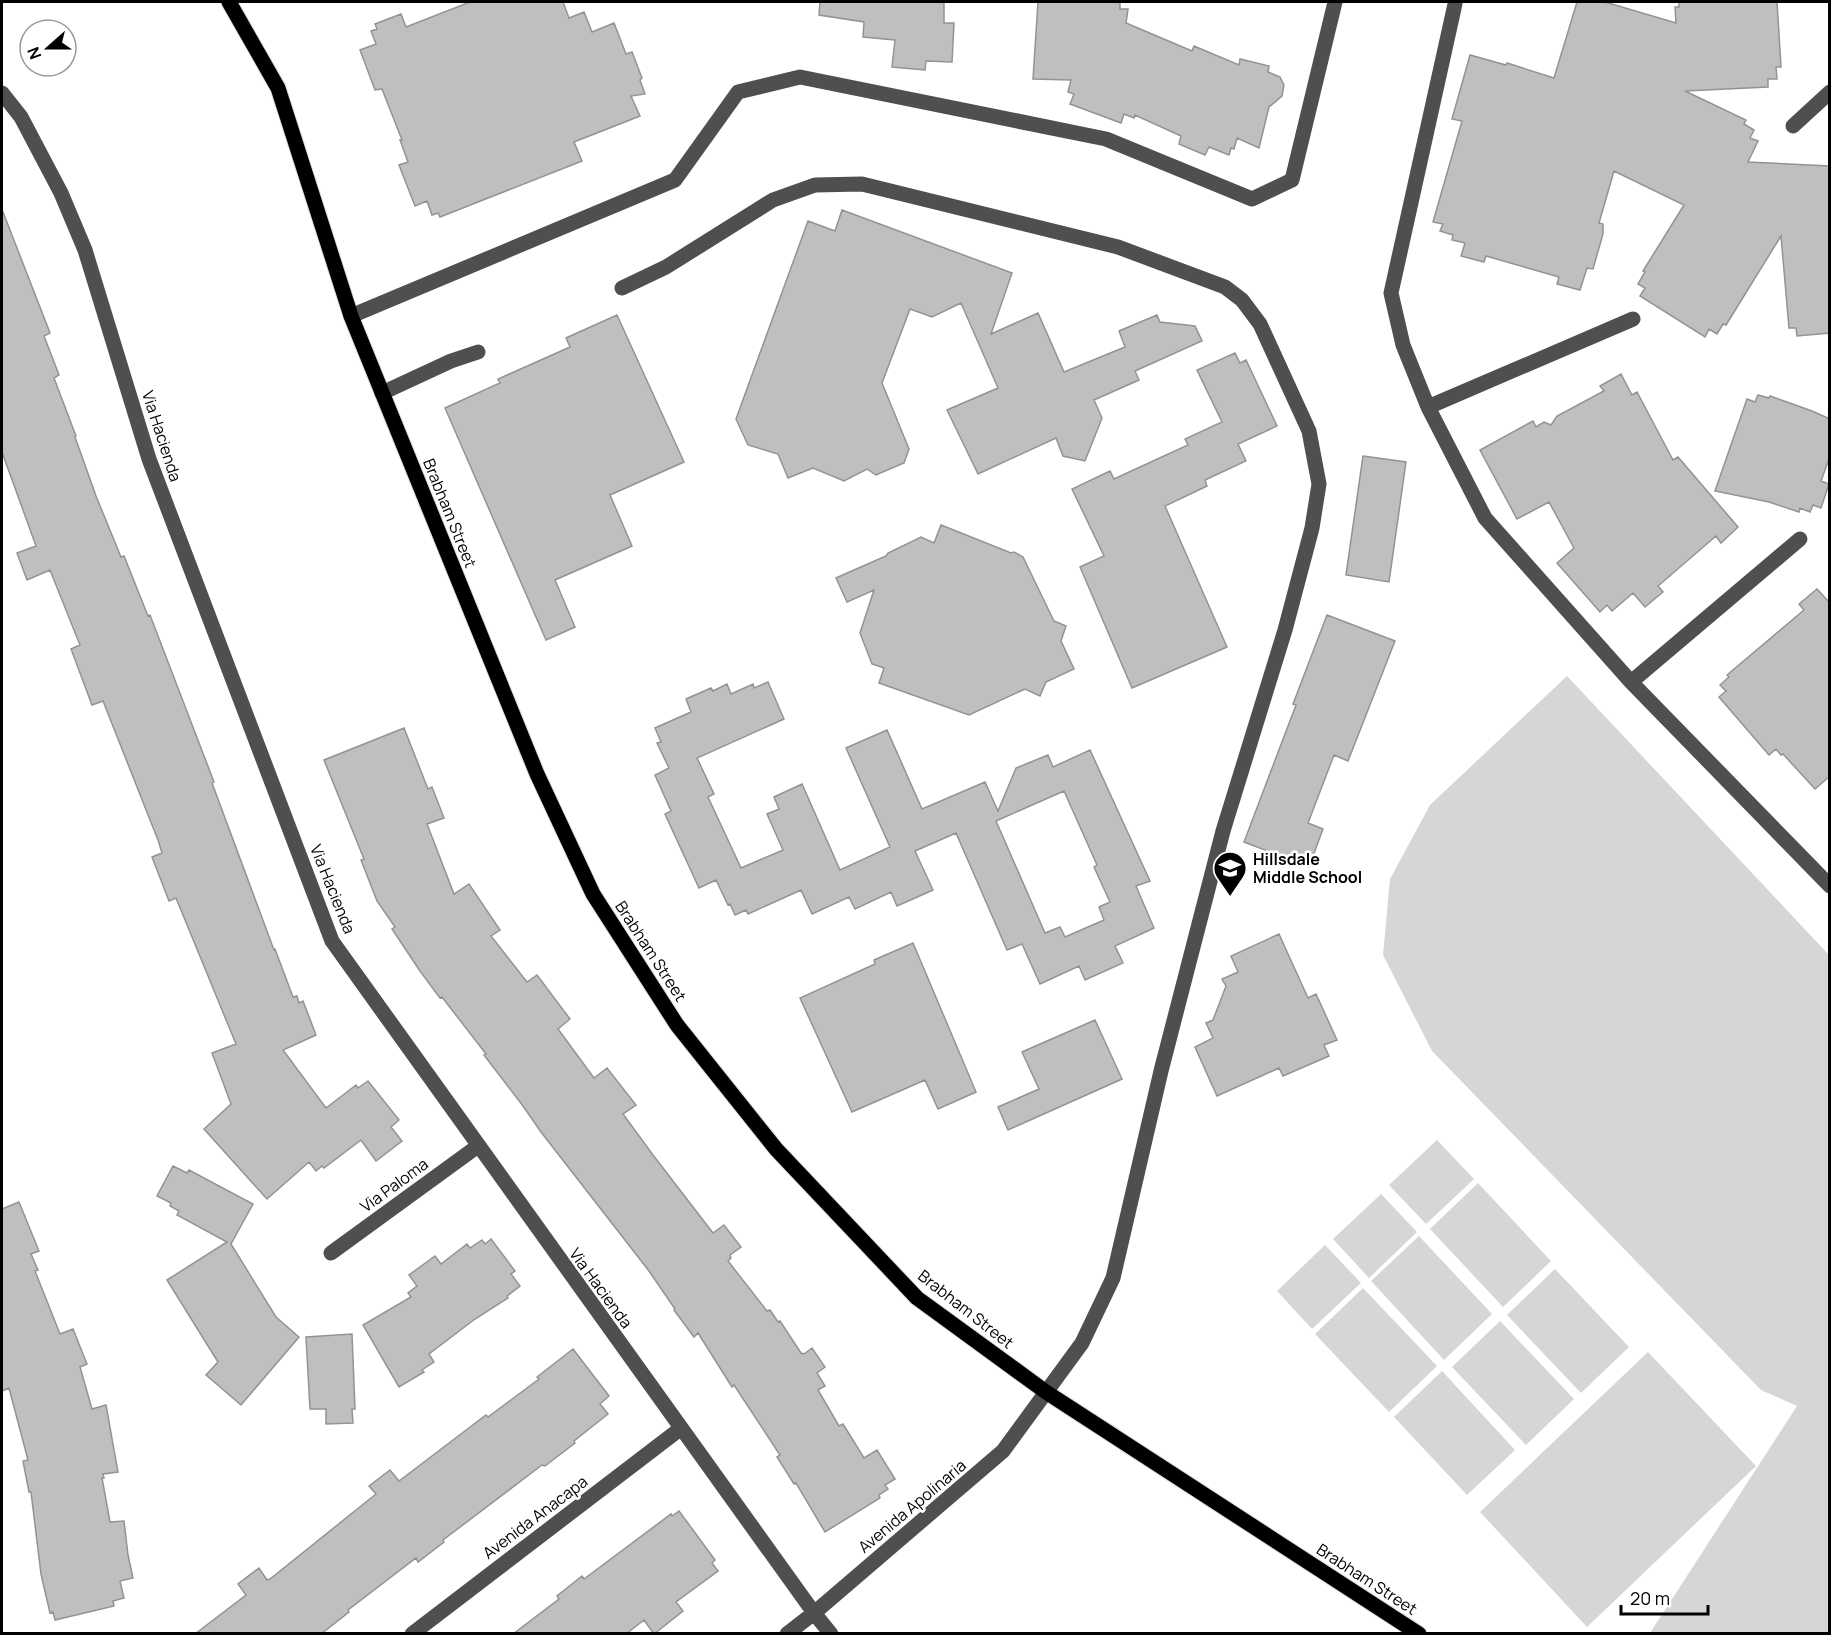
<svg xmlns="http://www.w3.org/2000/svg" width="1831" height="1635" font-family="Manrope,sans-serif">
  <style>
    .green { fill: #d6d6d6 }
    .building { fill: #bfbfbf; stroke: #939393; stroke-width: 1.5; fill-rule: evenodd }
    .lines { fill: none; stroke-linecap: round; stroke-linejoin: round }
    .major-casing { stroke: #dbdbdb; stroke-width: 17 }
    .minor { stroke: #4f4f4f; stroke-width: 15 }
    .major { stroke: #000; stroke-width: 15 }
    .labels { text-anchor: middle; stroke-width: 5; stroke-linejoin: round; paint-order: stroke }
    .street-label { font-size: 16px; fill: #000; stroke: #fff }
    .poi-label { font-size: 16px; font-weight: bold; fill: #000; stroke: #fff; text-anchor: start }
  </style>
  <rect width="100%" height="100%" fill="#fff"/>
  <!-- green -->
  <path class="green" d="M 1567,676 L 1829,955 L 1829,1633 L 1650,1633 L 1797,1406 L 1761,1390 L 1432,1051 L 1383,955 L 1390,879 L 1430,805 Z
    M 1437,1140 L 1474,1179 L 1426,1224 L 1389,1185 Z
    M 1478,1183 L 1551,1261 L 1503,1307 L 1430,1229 Z
    M 1381,1194 L 1417,1232 L 1369,1278 L 1333,1239 Z
    M 1419,1236 L 1492,1314 L 1444,1360 L 1371,1281 Z
    M 1325,1245 L 1361,1283 L 1312,1329 L 1277,1291 Z
    M 1555,1269 L 1629,1347 L 1581,1393 L 1507,1315 Z
    M 1363,1288 L 1437,1366 L 1389,1412 L 1315,1334 Z
    M 1500,1321 L 1574,1399 L 1526,1445 L 1452,1367 Z
    M 1648,1352 L 1756,1466 L 1587,1627 L 1480,1512 Z
    M 1442,1371 L 1515,1450 L 1467,1495 L 1394,1417 Z"/>
  <!-- building -->
  <path class="building" d="M 470,2 L 563,2 L 569,18 L 584,12 L 592,32 L 614,23 L 626,54 L 632,52 L 642,78 L 640,80 L 645,94 L 631,96 L 640,116 L 574,142 L 582,161 L 440,217 L 438,213 L 432,215 L 427,201 L 415,206 L 399,165 L 408,162 L 400,140 L 402,140 L 382,89 L 375,90 L 360,50 L 376,44 L 371,31 L 377,29 L 375,24 L 401,14 L 406,27 Z
    M 820,2 L 944,2 L 944,23 L 954,23 L 952,62 L 926,61 L 925,70 L 892,67 L 895,40 L 863,37 L 864,22 L 819,15 Z
    M 1038,2 L 1120,2 L 1120,9 L 1128,9 L 1126,23 L 1192,51 L 1194,46 L 1239,65 L 1240,59 L 1269,66 L 1268,72 L 1280,77 L 1284,85 L 1282,96 L 1269,107 L 1259,148 L 1237,138 L 1234,149 L 1231,148 L 1229,155 L 1209,147 L 1205,155 L 1179,144 L 1181,136 L 1135,115 L 1134,118 L 1124,114 L 1121,123 L 1070,104 L 1074,94 L 1068,92 L 1071,80 L 1033,79 Z
    M 1577,2 L 1605,2 L 1676,23 L 1675,7 L 1679,7 L 1679,2 L 1777,2 L 1781,67 L 1776,67 L 1777,79 L 1768,79 L 1768,87 L 1685,91 L 1746,120 L 1744,124 L 1754,130 L 1750,138 L 1758,141 L 1748,162 L 1830,166 L 1830,333 L 1797,336 L 1796,328 L 1789,328 L 1781,236 L 1726,325 L 1723,324 L 1717,334 L 1709,329 L 1705,337 L 1640,296 L 1645,288 L 1638,284 L 1645,272 L 1643,271 L 1684,205 L 1614,171 L 1599,223 L 1603,224 L 1603,234 L 1593,269 L 1587,268 L 1580,290 L 1557,284 L 1559,277 L 1486,256 L 1484,262 L 1461,256 L 1465,243 L 1452,240 L 1453,235 L 1440,231 L 1443,224 L 1433,222 L 1462,121 L 1452,119 L 1470,55 L 1506,65 L 1507,63 L 1554,78 Z
    M 842,210 L 1012,273 L 991,334 L 1038,313 L 1064,372 L 1125,347 L 1119,331 L 1157,315 L 1160,322 L 1195,326 L 1202,341 L 1135,371 L 1139,380 L 1094,400 L 1102,418 L 1085,461 L 1063,456 L 1056,438 L 978,474 L 947,410 L 998,388 L 961,303 L 932,317 L 910,309 L 882,383 L 909,449 L 904,463 L 876,475 L 867,469 L 844,481 L 813,468 L 788,478 L 778,454 L 748,445 L 736,419 L 808,221 L 835,231 Z
    M 2,212 L 3,212 L 50,333 L 44,336 L 59,375 L 54,378 L 76,436 L 75,437 L 96,496 L 121,557 L 124,556 L 148,616 L 150,615 L 214,782 L 212,783 L 274,950 L 275,949 L 293,997 L 297,996 L 299,1003 L 303,1001 L 316,1035 L 283,1050 L 326,1108 L 356,1085 L 358,1088 L 368,1081 L 399,1120 L 391,1127 L 402,1141 L 376,1161 L 361,1140 L 324,1168 L 322,1166 L 316,1171 L 309,1162 L 267,1199 L 204,1129 L 231,1104 L 212,1053 L 236,1044 L 176,898 L 169,901 L 152,857 L 162,853 L 158,840 L 103,701 L 92,705 L 71,649 L 80,645 L 50,570 L 27,580 L 17,553 L 36,546 L 2,452 Z
    M 617,315 L 684,462 L 610,495 L 632,546 L 555,580 L 575,627 L 546,640 L 445,408 L 500,383 L 498,379 L 570,347 L 566,338 Z
    M 1235,353 L 1240,363 L 1246,360 L 1277,426 L 1238,444 L 1246,461 L 1205,480 L 1207,486 L 1165,506 L 1227,647 L 1132,688 L 1080,567 L 1104,556 L 1072,489 L 1110,471 L 1114,479 L 1188,445 L 1185,439 L 1222,422 L 1197,370 Z
    M 1621,374 L 1632,395 L 1637,392 L 1673,460 L 1678,457 L 1738,527 L 1721,543 L 1716,536 L 1658,586 L 1663,592 L 1645,607 L 1633,593 L 1612,611 L 1607,605 L 1600,612 L 1557,563 L 1574,548 L 1549,502 L 1517,519 L 1480,450 L 1533,421 L 1536,427 L 1544,422 L 1551,425 L 1557,416 L 1604,391 L 1600,386 Z
    M 1758,395 L 1769,398 L 1770,396 L 1812,411 L 1830,419 L 1830,456 L 1821,481 L 1829,484 L 1821,508 L 1813,505 L 1810,512 L 1800,508 L 1799,512 L 1769,502 L 1715,491 L 1747,399 L 1755,402 Z
    M 1363,456 L 1406,462 L 1389,582 L 1346,575 Z
    M 941,525 L 1011,553 L 1014,552 L 1023,557 L 1054,621 L 1066,626 L 1061,641 L 1074,669 L 1046,682 L 1040,696 L 1025,689 L 969,715 L 879,683 L 884,668 L 872,664 L 860,633 L 874,590 L 847,602 L 836,578 L 886,556 L 888,553 L 921,537 L 934,543 Z
    M 1817,589 L 1830,603 L 1830,776 L 1815,789 L 1783,754 L 1781,755 L 1776,749 L 1769,755 L 1719,697 L 1726,691 L 1720,685 L 1729,677 L 1727,675 L 1804,610 L 1799,604 Z
    M 1327,615 L 1395,641 L 1348,761 L 1334,755 L 1308,823 L 1323,829 L 1309,867 L 1244,842 L 1296,705 L 1293,704 Z
    M 768,682 L 784,719 L 697,758 L 714,794 L 708,797 L 741,868 L 783,850 L 767,814 L 779,809 L 774,797 L 802,784 L 840,870 L 890,847 L 846,748 L 887,730 L 922,809 L 985,782 L 998,811 L 1016,768 L 1048,755 L 1053,767 L 1090,750 L 1150,881 L 1136,886 L 1154,928 L 1115,946 L 1123,963 L 1085,980 L 1079,966 L 1040,984 L 1022,944 L 1007,950 L 956,833 L 915,851 L 933,890 L 897,906 L 891,892 L 855,909 L 849,897 L 812,914 L 801,890 L 748,914 L 746,910 L 735,915 L 730,904 L 728,905 L 716,880 L 699,888 L 665,814 L 671,811 L 655,775 L 669,768 L 657,743 L 661,742 L 655,728 L 691,712 L 686,699 L 711,688 L 713,691 L 727,684 L 731,694 L 753,684 L 754,688 ZM 1064,791 L 1097,865 L 1094,867 L 1110,902 L 1099,907 L 1104,920 L 1065,937 L 1060,927 L 1045,933 L 996,821 Z
    M 404,728 L 428,789 L 432,787 L 444,818 L 427,824 L 454,894 L 469,884 L 500,930 L 491,936 L 527,982 L 537,975 L 570,1019 L 558,1029 L 594,1078 L 607,1068 L 636,1105 L 623,1114 L 653,1155 L 713,1233 L 724,1225 L 741,1247 L 730,1255 L 731,1258 L 728,1261 L 767,1311 L 770,1310 L 778,1322 L 780,1321 L 801,1353 L 804,1354 L 812,1348 L 825,1367 L 817,1373 L 825,1386 L 818,1390 L 839,1426 L 843,1424 L 864,1458 L 877,1450 L 895,1479 L 885,1485 L 888,1489 L 879,1495 L 880,1498 L 825,1532 L 796,1483 L 794,1484 L 777,1457 L 780,1455 L 734,1385 L 732,1387 L 698,1333 L 694,1337 L 674,1310 L 675,1309 L 649,1271 L 541,1132 L 523,1106 L 484,1055 L 486,1054 L 442,997 L 440,998 L 420,971 L 392,929 L 395,927 L 377,901 L 361,860 L 364,859 L 324,760 Z
    M 1279,934 L 1308,998 L 1316,994 L 1337,1040 L 1324,1045 L 1329,1056 L 1283,1076 L 1279,1068 L 1217,1096 L 1195,1047 L 1213,1038 L 1206,1023 L 1213,1020 L 1226,986 L 1222,979 L 1238,972 L 1231,956 Z
    M 913,943 L 976,1092 L 938,1109 L 925,1080 L 852,1112 L 800,998 L 875,964 L 874,960 Z
    M 1095,1020 L 1122,1079 L 1008,1130 L 998,1107 L 1039,1089 L 1022,1052 Z
    M 173,1166 L 187,1173 L 189,1170 L 253,1204 L 231,1244 L 276,1317 L 299,1337 L 241,1405 L 206,1375 L 218,1362 L 167,1280 L 227,1242 L 177,1215 L 179,1211 L 170,1206 L 171,1203 L 157,1196 Z
    M 19,1202 L 39,1251 L 31,1254 L 38,1270 L 35,1271 L 60,1334 L 73,1329 L 87,1364 L 80,1367 L 92,1409 L 106,1405 L 118,1472 L 103,1474 L 104,1478 L 102,1478 L 110,1522 L 124,1521 L 128,1555 L 133,1578 L 120,1581 L 124,1598 L 113,1601 L 114,1606 L 55,1620 L 53,1612 L 50,1613 L 41,1574 L 31,1492 L 29,1492 L 23,1461 L 28,1460 L 9,1388 L 2,1391 L 2,1209 Z
    M 491,1239 L 515,1271 L 511,1274 L 520,1286 L 507,1296 L 508,1298 L 475,1319 L 429,1354 L 434,1362 L 422,1370 L 424,1372 L 399,1387 L 363,1325 L 411,1297 L 408,1293 L 417,1286 L 409,1275 L 435,1256 L 441,1264 L 467,1244 L 470,1248 L 482,1240 L 485,1244 Z
    M 352,1334 L 355,1409 L 352,1409 L 353,1423 L 326,1424 L 326,1409 L 310,1409 L 306,1337 Z
    M 573,1349 L 609,1396 L 600,1404 L 608,1414 L 574,1441 L 575,1443 L 545,1466 L 542,1465 L 443,1540 L 444,1542 L 418,1562 L 416,1558 L 348,1610 L 349,1612 L 321,1634 L 195,1634 L 246,1595 L 238,1584 L 259,1568 L 267,1580 L 270,1579 L 376,1494 L 369,1486 L 390,1470 L 399,1481 L 486,1415 L 488,1417 L 539,1379 L 537,1377 Z
    M 679,1511 L 715,1560 L 712,1563 L 718,1571 L 676,1602 L 683,1611 L 654,1634 L 644,1620 L 626,1634 L 513,1634 L 559,1599 L 557,1596 L 582,1576 L 584,1579 L 671,1514 L 672,1516 Z"/>
  <g class="lines">
    <defs>
      <path id="major" d="M 229,2 L 278,88 L 351,316 L 537,774 L 593,894 L 677,1025 L 776,1149 L 917,1298 L 1046,1392 L 1419,1634"/>
    </defs>
    <!-- major casing -->
    <use href="#major" class="major-casing"/>
    <!-- minor -->
    <path class="minor" d="M 1455,4 L 1391,293 L 1403,345 L 1428,407 L 1633,319
      M 2,93 L 21,117 L 61,193 L 85,250 L 149,459 L 332,941 L 814,1613 L 831,1634
      M 1793,126 L 1830,92
      M 622,288 L 666,267 L 773,200 L 815,185 L 862,184 L 1118,247 L 1225,287 L 1242,300 L 1260,324 L 1309,431 L 1319,484 L 1312,528 L 1285,630 L 1223,831 L 1161,1071 L 1113,1278 L 1082,1343 L 1003,1451 L 814,1613 L 787,1634
      M 351,316 L 675,180 L 738,92 L 800,77 L 1106,139 L 1252,199 L 1292,180 L 1335,2
      M 382,393 L 451,361 L 478,352
      M 1428,407 L 1485,518 L 1631,682 L 1800,539
      M 1631,682 L 1830,886
      M 331,1253 L 478,1146
      M 412,1634 L 680,1429"/>
    <!-- major -->
    <use href="#major" class="major"/>
  </g>
  <!-- icons -->
  <defs>
    <symbol id="school-pin" viewBox="-11 -11 22 30"><path d="M0 17L-7.5 6A9.5 9.5 0 1 1 7.5 6Z" fill="#000" stroke="#fff"/><path d="M0-5L7-2L0 1L-7-2ZM-4 1L0 2.5L4 1V4Q0 6-4 4Z" fill="#fff"/></symbol>
  </defs>
  <g fill-rule="evenodd">
    <use href="#school-pin" x="1211" y="849" width="38" height="52"/>
  </g>
  <g class="labels">
    <!-- street labels -->
    <g class="street-label">
      <text transform="translate(162 436) rotate(72)" y="6">Via Hacienda</text>
      <text transform="translate(450 513) rotate(68)" y="6">Brabham Street</text>
      <text transform="translate(333 889) rotate(68)" y="6">Via Hacienda</text>
      <text transform="translate(651 951) rotate(57)" y="6">Brabham Street</text>
      <text transform="translate(394 1185) rotate(-36)" y="6">Via Paloma</text>
      <text transform="translate(601 1288) rotate(54)" y="6">Via Hacienda</text>
      <text transform="translate(966 1309) rotate(38)" y="6">Brabham Street</text>
      <text transform="translate(912 1506) rotate(-40)" y="6">Avenida Apolinaria</text>
      <text transform="translate(535 1517) rotate(-37)" y="6">Avenida Anacapa</text>
      <text transform="translate(1367 1579) rotate(33)" y="6">Brabham Street</text>
    </g>
    <!-- poi labels -->
    <g class="poi-label">
      <text x="1253" y="865">Hillsdale<tspan x="1253" dy="18">Middle School</tspan></text>
    </g>
  </g>
  <!-- border -->
  <rect width="1831" height="1635" fill="none" stroke="#000000" stroke-width="6"/>
  <!-- north arrow -->
  <g transform="translate(48 48) rotate(249)"><circle r="28" fill="#ffffff" stroke="#999999" stroke-width="1.5"/>
  <path d="M0-4.5L10 22L0 15L-10 22Z" fill="#000000"/>
  <text y="-9" font-size="16" font-weight="bold" text-anchor="middle" fill="#000000">N</text>
  </g>
  <!-- scale -->
  <path d="M1621 1605v9h87v-9" fill="none" stroke="#000000" stroke-width="3"/>
  <text x="1630" y="1605" font-size="18" fill="#000000" stroke="#ffffff" stroke-width="4.5" paint-order="stroke">20 m</text>
</svg>
